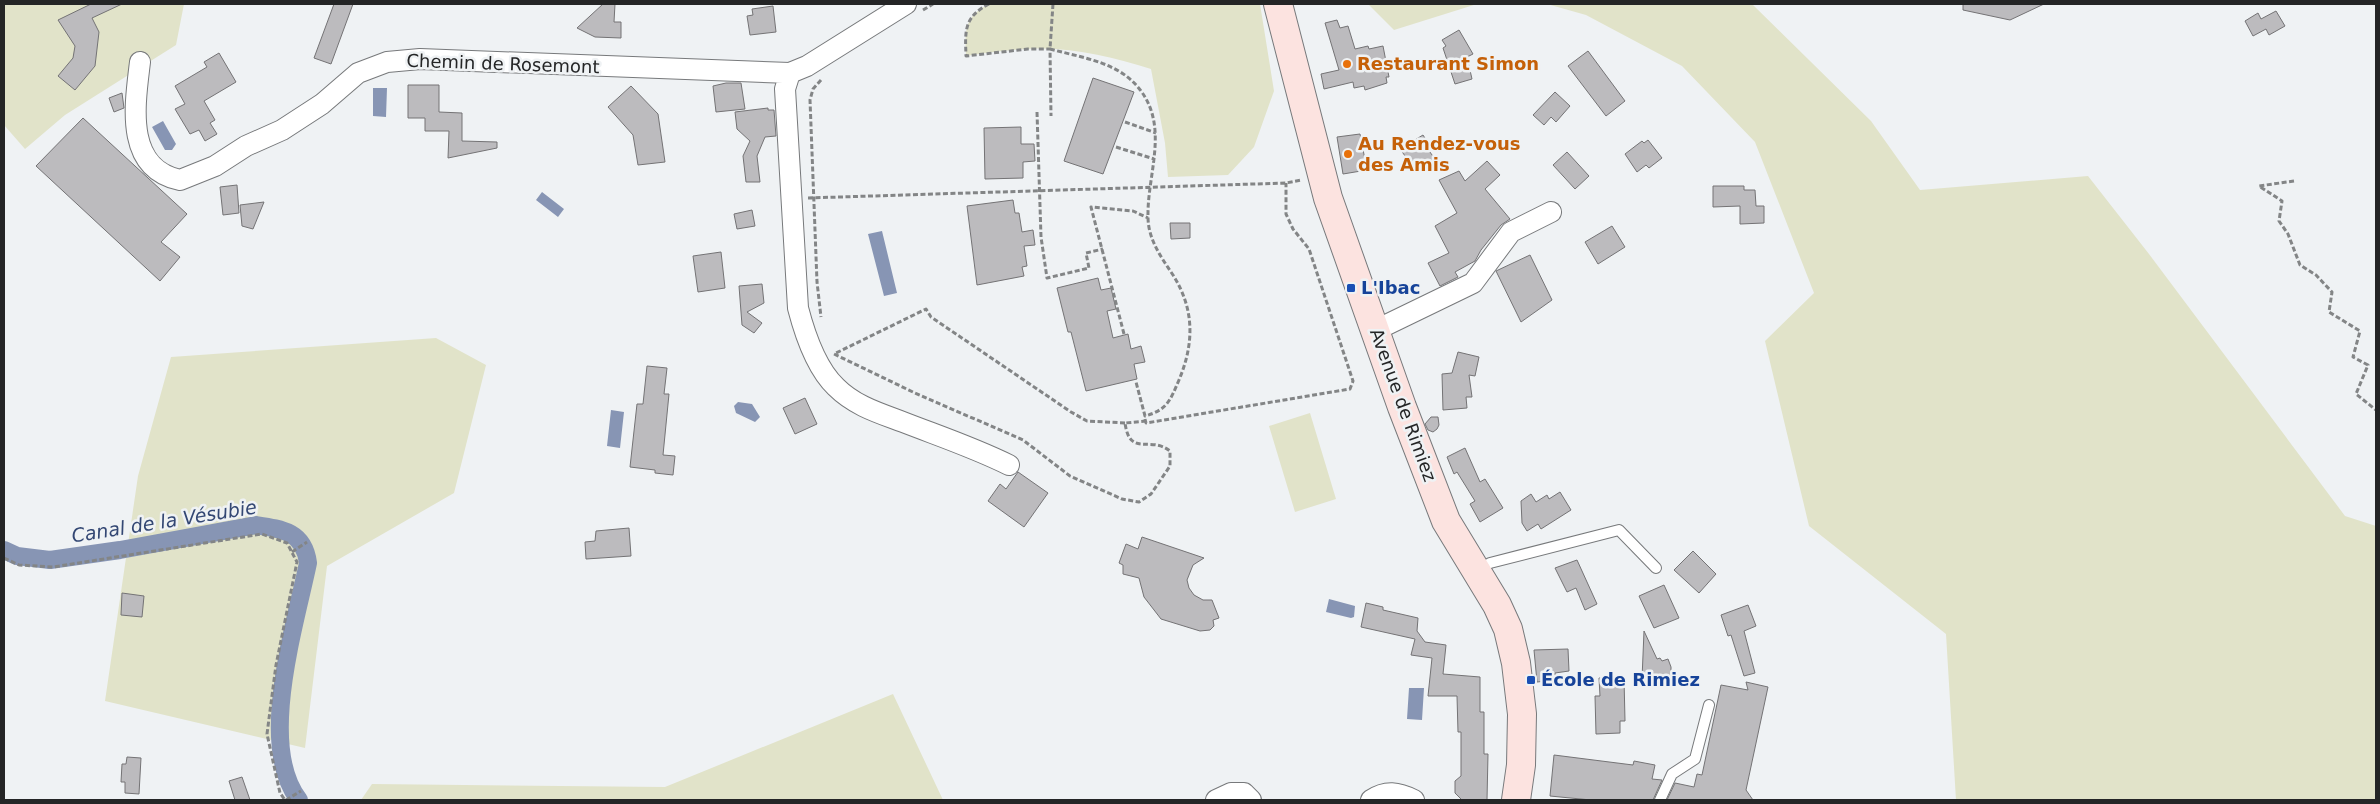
<svg xmlns="http://www.w3.org/2000/svg" width="2380" height="804" font-family="'DejaVu Sans',sans-serif">
  <style>
    .green { fill: #e1e3c9 }
    .water { fill: #8795b4 }
    .lines { fill: none; stroke-linecap: round; stroke-linejoin: round }
    .canal { stroke: #8795b4; stroke-width: 18 }
    .building { fill: #bcbbbe; stroke: #747375 }
    .lane-casing { stroke: #77797b; stroke-width: 12 }
    .street-casing { stroke: #77797b; stroke-width: 22 }
    .secondary-casing { stroke: #77797b; stroke-width: 30 }
    .path { stroke: #838586; stroke-width: 3; stroke-dasharray: 5 2.5; stroke-linecap: butt }
    .lane { stroke: #fff; stroke-width: 10 }
    .street { stroke: #fff; stroke-width: 20 }
    .secondary { stroke: #fce3e0; stroke-width: 28 }
    .food-dot { fill: #e8710a; stroke: #eff2f4; stroke-width: 2 }
    .transit-dot { fill: #1a4fb4; stroke: #eff2f4; stroke-width: 2 }
    .labels { text-anchor: middle; stroke-width: 5; stroke-linejoin: round; paint-order: stroke }
    .street-label { font-size: 18px; fill: #242526; stroke: #eff2f4 }
    .food-label { font-size: 18px; font-weight: bold; fill: #c56008; stroke: #eff2f4; text-anchor: start }
    .transit-label { font-size: 18px; font-weight: bold; fill: #164399; stroke: #eff2f4; text-anchor: start }
    .water-label { font-size: 19px; font-style: italic; fill: #334773; stroke: #eff2f4 }
  </style>
  <rect width="100%" height="100%" fill="#eff2f4"/>
  <!-- green -->
  <path class="green" d="M 4,4 L 184,4 L 176,45 L 65,115 L 25,149 L 4,125 Z
    M 989,4 L 1260,4 L 1274,91 L 1254,147 L 1228,175 L 1168,177 L 1165,143 L 1151,69 C 1112,57 1069,46 1027,49 C 1007,50 987,53 966,56 C 965,30 964,17 989,4 Z
    M 1368,4 L 1477,4 L 1394,30 Z
    M 1547,4 L 1752,4 L 1871,121 L 1920,190 L 2088,176 L 2149,254 L 2345,516 L 2376,526 L 2376,800 L 1956,800 L 1946,634 L 1809,526 L 1765,341 L 1814,293 L 1755,142 L 1682,66 L 1586,15 Z
    M 436,338 L 486,365 L 454,493 L 327,566 L 305,748 L 105,701 L 138,476 L 171,357 Z
    M 1310,413 L 1336,499 L 1295,512 L 1269,426 Z
    M 893,694 L 943,800 L 361,800 L 372,784 L 665,787 Z"/>
  <!-- water -->
  <path class="water" d="M 373,88 L 387,88 L 386,117 L 373,116 Z
    M 163,121 L 176,144 L 172,150 L 165,150 L 152,127 Z
    M 542,192 L 564,209 L 558,217 L 536,200 Z
    M 882,231 L 897,293 L 884,296 L 868,234 Z
    M 738,402 L 752,404 L 760,417 L 755,422 L 736,413 L 734,406 Z
    M 611,410 L 624,412 L 620,448 L 607,446 Z
    M 1329,599 L 1355,606 L 1354,617 L 1351,618 L 1326,612 Z
    M 1409,688 L 1424,688 L 1422,720 L 1407,719 Z"/>
  <g class="lines">
    <!-- canal -->
    <path class="canal" d="M 4,550 L 17,556 L 50,560 L 120,550 L 256,525 C 283,529 304,532 308,563 C 295,626 257,746 299,800"/>
  </g>
  <!-- building -->
  <path class="building" d="M 91,4 L 122,4 L 92,18 L 99,32 L 95,66 L 75,90 L 58,76 L 73,58 L 75,46 L 58,20 Z
    M 334,4 L 353,4 L 331,64 L 314,58 Z
    M 603,4 L 615,4 L 614,22 L 621,22 L 621,38 L 595,37 L 577,28 Z
    M 1963,4 L 2044,4 L 2010,20 L 1963,10 Z
    M 773,6 L 776,32 L 750,35 L 747,16 L 753,15 L 752,9 Z
    M 2276,11 L 2285,26 L 2269,35 L 2266,29 L 2253,36 L 2245,21 L 2258,13 L 2261,19 Z
    M 1337,20 L 1340,28 L 1348,26 L 1355,49 L 1368,46 L 1369,49 L 1383,46 L 1389,77 L 1386,77 L 1387,83 L 1365,90 L 1364,86 L 1354,88 L 1353,82 L 1324,89 L 1321,74 L 1339,70 L 1325,23 Z
    M 1459,30 L 1473,54 L 1467,57 L 1472,79 L 1455,84 L 1443,48 L 1446,46 L 1442,40 Z
    M 1588,51 L 1625,101 L 1606,116 L 1568,66 Z
    M 219,53 L 236,82 L 204,101 L 215,120 L 210,123 L 217,134 L 205,141 L 199,130 L 190,134 L 175,109 L 185,104 L 175,86 L 207,67 L 204,62 Z
    M 1093,78 L 1134,92 L 1103,174 L 1064,161 Z
    M 726,83 L 741,83 L 745,109 L 716,112 L 713,86 Z
    M 408,85 L 439,85 L 439,112 L 462,113 L 462,141 L 497,142 L 497,148 L 448,158 L 449,131 L 425,131 L 425,118 L 408,118 Z
    M 631,86 L 658,114 L 665,162 L 638,165 L 633,135 L 608,107 Z
    M 1555,92 L 1570,106 L 1556,122 L 1551,117 L 1544,125 L 1533,115 Z
    M 122,93 L 124,108 L 114,112 L 109,98 Z
    M 768,108 L 768,110 L 774,110 L 776,136 L 765,137 L 757,156 L 760,182 L 746,182 L 743,156 L 750,141 L 737,129 L 735,112 Z
    M 83,118 L 187,214 L 161,242 L 180,257 L 160,281 L 36,166 Z
    M 1021,127 L 1021,144 L 1034,144 L 1035,161 L 1023,162 L 1023,178 L 985,179 L 984,128 Z
    M 1360,134 L 1367,170 L 1343,174 L 1337,137 Z
    M 1423,135 L 1430,146 L 1427,148 L 1435,159 L 1416,171 L 1400,149 Z
    M 1648,140 L 1662,158 L 1649,168 L 1646,165 L 1637,172 L 1625,154 L 1642,141 L 1644,143 Z
    M 1567,152 L 1589,176 L 1575,189 L 1553,165 Z
    M 1487,161 L 1500,175 L 1485,189 L 1510,219 L 1501,225 L 1481,250 L 1475,261 L 1455,272 L 1458,277 L 1440,286 L 1428,263 L 1449,253 L 1435,226 L 1457,213 L 1439,180 L 1459,171 L 1465,181 Z
    M 237,185 L 239,213 L 223,215 L 220,187 Z
    M 1713,186 L 1744,186 L 1744,190 L 1755,190 L 1756,206 L 1764,206 L 1764,223 L 1740,224 L 1740,206 L 1713,207 Z
    M 1013,200 L 1015,213 L 1019,213 L 1022,232 L 1033,230 L 1035,245 L 1024,246 L 1027,266 L 1022,267 L 1024,276 L 977,285 L 967,206 Z
    M 264,202 L 253,229 L 242,226 L 240,205 Z
    M 752,210 L 755,226 L 737,229 L 734,214 Z
    M 1170,223 L 1190,223 L 1190,238 L 1171,239 Z
    M 1612,226 L 1625,247 L 1598,264 L 1585,242 Z
    M 721,252 L 725,288 L 698,292 L 693,256 Z
    M 1530,255 L 1552,300 L 1521,322 L 1496,271 Z
    M 1098,278 L 1101,290 L 1111,288 L 1116,309 L 1107,311 L 1113,338 L 1128,334 L 1131,349 L 1141,346 L 1145,362 L 1134,364 L 1137,379 L 1086,391 L 1071,332 L 1068,332 L 1057,288 Z
    M 762,284 L 764,303 L 747,312 L 762,323 L 754,333 L 742,325 L 739,286 Z
    M 1458,352 L 1479,357 L 1475,376 L 1469,375 L 1472,397 L 1466,397 L 1467,408 L 1443,410 L 1442,374 L 1452,373 Z
    M 647,366 L 667,368 L 664,394 L 669,394 L 663,455 L 675,456 L 673,475 L 655,473 L 655,470 L 630,467 L 637,404 L 643,404 Z
    M 805,398 L 817,424 L 795,434 L 783,408 Z
    M 1431,417 L 1438,417 L 1439,425 L 1437,429 L 1433,432 L 1428,430 L 1425,424 Z
    M 1465,448 L 1480,482 L 1485,479 L 1503,508 L 1480,522 L 1470,504 L 1475,501 L 1457,472 L 1454,474 L 1447,457 Z
    M 1018,472 L 1048,493 L 1024,527 L 988,501 L 1000,484 L 1006,489 Z
    M 1560,492 L 1571,510 L 1541,529 L 1538,524 L 1527,531 L 1522,523 L 1521,501 L 1531,494 L 1536,502 L 1547,495 L 1549,499 Z
    M 629,528 L 631,556 L 586,559 L 585,542 L 595,541 L 596,531 Z
    M 1142,537 L 1204,558 L 1193,565 L 1187,580 L 1189,588 L 1194,595 L 1203,600 L 1212,600 L 1219,618 L 1213,620 L 1214,626 L 1210,630 L 1200,631 L 1161,619 L 1144,597 L 1139,578 L 1123,574 L 1123,565 L 1119,563 L 1126,544 L 1138,549 Z
    M 1693,551 L 1716,574 L 1699,593 L 1674,570 Z
    M 1577,560 L 1597,604 L 1585,610 L 1576,588 L 1567,592 L 1555,568 Z
    M 1664,585 L 1679,618 L 1654,628 L 1639,596 Z
    M 122,593 L 144,596 L 142,617 L 121,615 Z
    M 1366,603 L 1383,607 L 1383,610 L 1418,618 L 1417,631 L 1425,642 L 1446,645 L 1443,674 L 1480,677 L 1480,712 L 1484,712 L 1484,754 L 1488,754 L 1487,800 L 1462,800 L 1455,793 L 1455,781 L 1461,776 L 1461,732 L 1458,732 L 1457,696 L 1428,696 L 1432,658 L 1411,655 L 1415,639 L 1361,627 Z
    M 1748,605 L 1756,626 L 1744,631 L 1755,673 L 1744,676 L 1731,635 L 1728,636 L 1721,615 Z
    M 1644,631 L 1657,659 L 1660,658 L 1662,661 L 1668,659 L 1671,667 L 1671,679 L 1642,679 Z
    M 1568,649 L 1569,671 L 1555,673 L 1556,680 L 1537,682 L 1534,650 Z
    M 1599,678 L 1624,678 L 1625,721 L 1620,721 L 1620,733 L 1596,734 L 1595,696 L 1600,696 Z
    M 1746,682 L 1768,687 L 1746,790 L 1753,800 L 1667,800 L 1675,783 L 1694,787 L 1697,774 L 1702,775 L 1721,685 L 1748,690 Z
    M 1554,755 L 1633,765 L 1634,761 L 1655,765 L 1652,779 L 1662,780 L 1653,800 L 1591,800 L 1550,796 Z
    M 127,757 L 141,758 L 139,794 L 125,793 L 125,782 L 121,782 L 122,764 L 126,764 Z
    M 242,777 L 250,800 L 235,800 L 229,781 Z"/>
  <g class="lines">
    <defs>
      <path id="lane" d="M 1478,570 L 1490,563 L 1619,530 L 1656,568
        M 1660,800 L 1672,774 L 1695,759 L 1709,705"/>
      <path id="street" d="M 140,62 C 135,104 124,168 180,180 L 215,166 L 246,146 L 282,130 L 322,104 L 358,73 L 387,62 L 420,59 L 790,73 L 807,66 L 906,4
        M 790,73 L 785,89 L 798,308 C 805,335 816,368 836,387 C 855,406 879,413 903,422 C 939,436 975,448 1009,465
        M 1376,330 L 1473,283 L 1511,232 L 1551,212
        M 1216,800 L 1231,793 L 1244,793 L 1251,800
        M 1371,800 C 1386,790 1398,792 1414,800"/>
      <path id="secondary" d="M 1278,4 L 1328,198 L 1402,407 L 1446,521 L 1497,605 L 1508,629 L 1516,663 L 1522,714 L 1521,765 L 1516,800"/>
    </defs>
    <!-- lane casing -->
    <use href="#lane" class="lane-casing"/>
    <!-- street casing -->
    <use href="#street" class="street-casing"/>
    <!-- secondary casing -->
    <use href="#secondary" class="secondary-casing"/>
    <!-- path -->
    <path class="path" d="M 989,4 C 964,17 965,30 966,56 L 1028,49 L 1050,49 L 1051,116
      M 1053,4 L 1050,49 C 1083,58 1120,62 1141,91 C 1169,129 1147,175 1148,217 C 1148,239 1161,257 1173,275 C 1195,310 1194,344 1179,380 C 1170,401 1167,410 1145,416 L 1136,382
      M 923,10 L 933,4
      M 821,80 L 813,89 L 810,100 L 817,282 L 821,317
      M 1037,112 L 1041,237 L 1047,278 L 1089,268 L 1086,253 L 1103,249
      M 1125,122 L 1156,133
      M 1116,147 L 1154,159
      M 2294,181 L 2259,186 L 2282,201 L 2279,221 L 2288,234 L 2300,265 L 2316,275 L 2332,292 L 2329,312 L 2360,331 L 2353,357 L 2368,365 L 2356,394 L 2376,410
      M 808,198 L 1286,183 L 1301,180
      M 1124,334 L 1091,207 L 1133,211 L 1148,218
      M 1145,419 L 1146,423 L 1350,389 L 1353,381 L 1309,249 L 1293,229 L 1286,214 L 1286,183
      M 1125,423 L 1087,421 L 1071,412 L 931,317 L 926,309 L 834,354 L 915,393 L 1023,440 L 1070,476 L 1122,499 L 1139,502 L 1151,494 L 1170,466 L 1170,451 C 1150,435 1130,458 1125,423 L 1146,421
      M 292,552 L 307,542
      M 4,558 L 19,565 L 53,567 L 262,534 L 287,543 L 297,562 L 276,665 L 267,734 L 280,793 L 285,800
      M 286,800 L 301,791"/>
    <!-- lane -->
    <use href="#lane" class="lane"/>
    <!-- street -->
    <use href="#street" class="street"/>
    <!-- secondary -->
    <use href="#secondary" class="secondary"/>
  </g>
  <!-- markers -->
  <g class="food-dot">
    <circle cx="1347" cy="64" r="5"/>
    <circle cx="1348" cy="154" r="5"/>
  </g>
  <g class="transit-dot">
    <rect x="1346" y="283" width="10" height="10" rx="2.5"/>
    <rect x="1526" y="675" width="10" height="10" rx="2.5"/>
  </g>
  <g class="labels">
    <!-- street labels -->
    <g class="street-label">
      <text transform="translate(503 64) rotate(2)" y="6">Chemin de Rosemont</text>
      <text transform="translate(1403 405) rotate(70)" y="6">Avenue de Rimiez</text>
    </g>
    <!-- food labels -->
    <g class="food-label">
      <text x="1357" y="70">Restaurant Simon</text>
      <text x="1358" y="150">Au Rendez-vous<tspan x="1358" dy="21">des Amis</tspan></text>
    </g>
    <!-- transit labels -->
    <g class="transit-label">
      <text x="1361" y="294">L'Ibac</text>
      <text x="1541" y="686">École de Rimiez</text>
    </g>
    <!-- water labels -->
    <g class="water-label">
      <text transform="translate(164 521) rotate(-9)" y="7">Canal de la Vésubie</text>
    </g>
  </g>
  <!-- border -->
  <rect width="2380" height="804" fill="none" stroke="#242526" stroke-width="10"/>
</svg>
